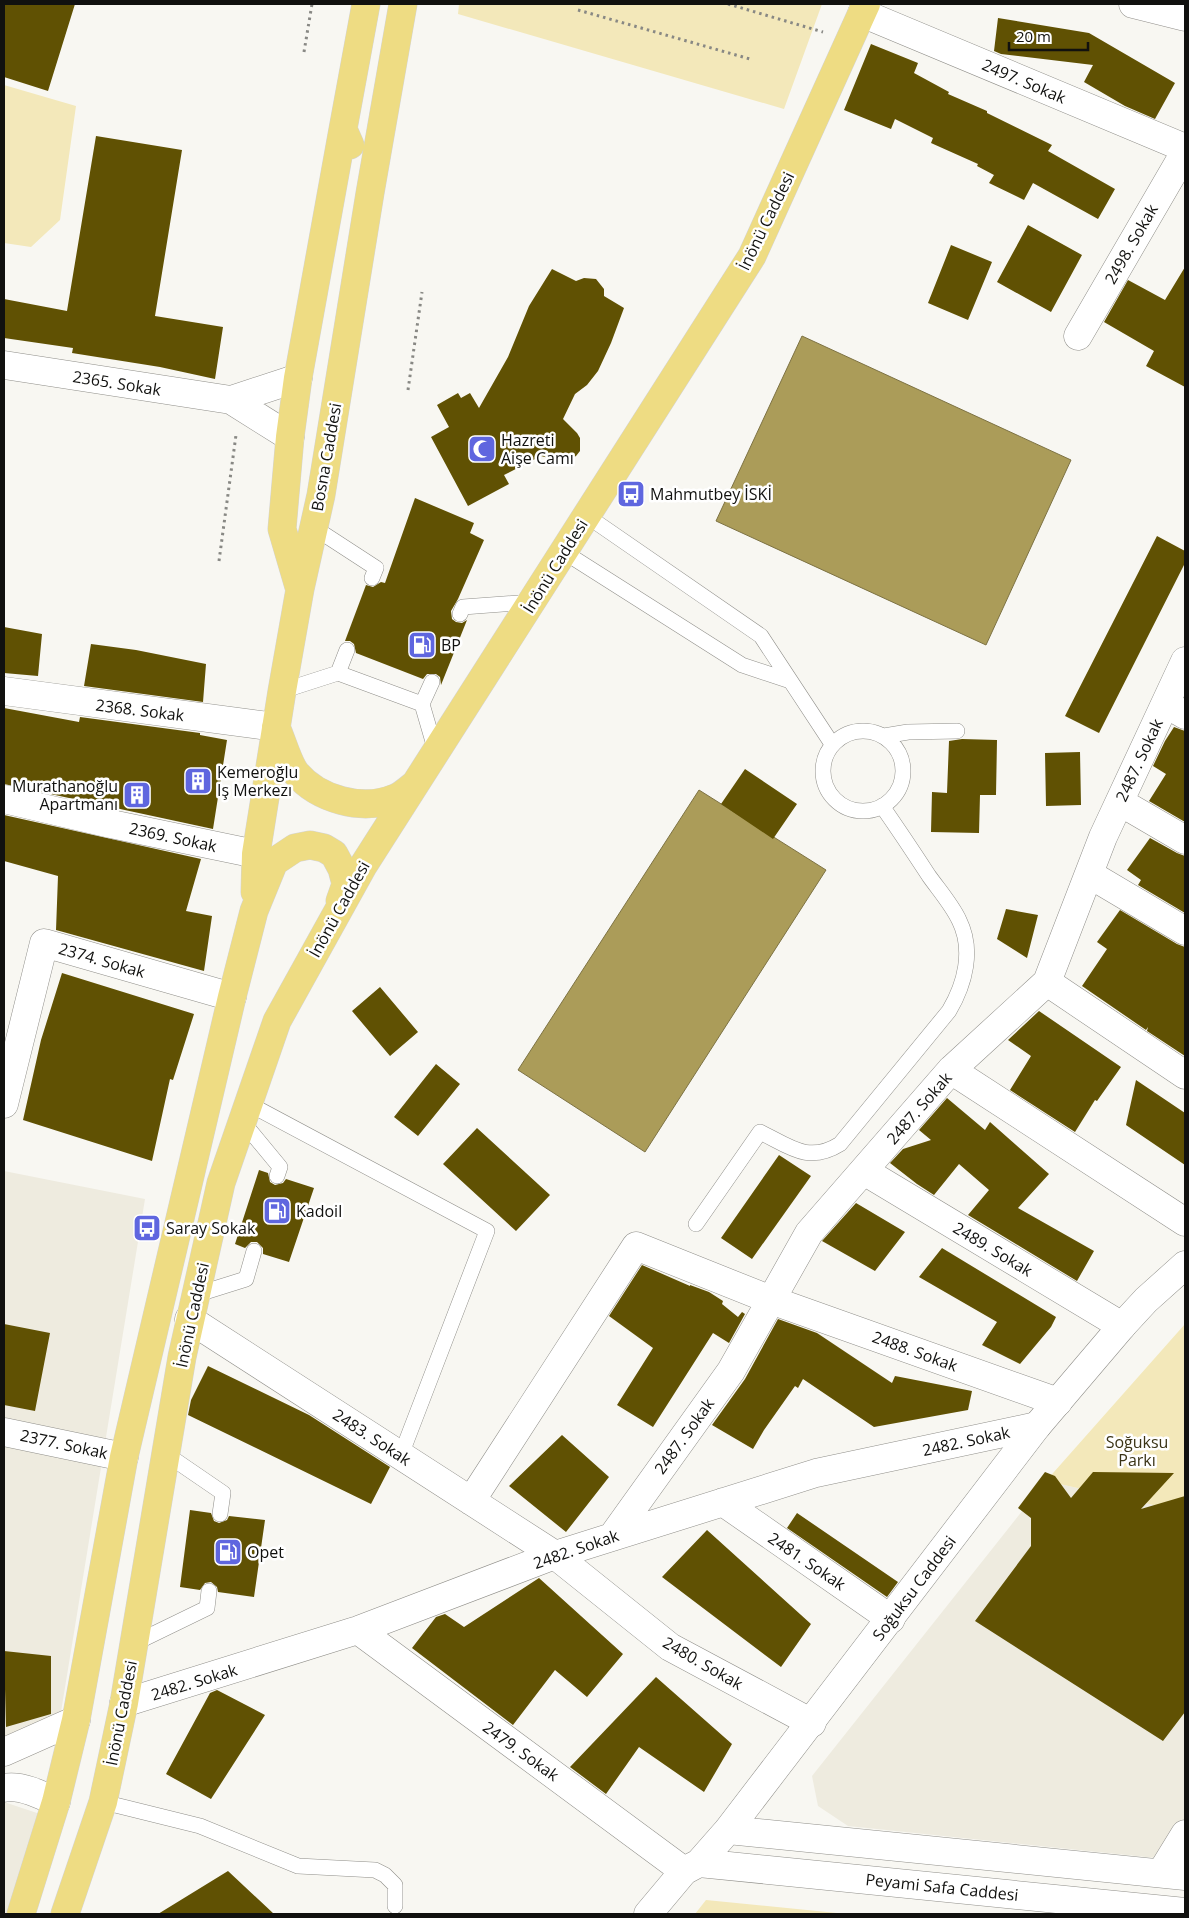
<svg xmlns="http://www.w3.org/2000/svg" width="1189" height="1918" font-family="'Open Sans',sans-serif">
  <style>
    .built { fill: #eeebdf }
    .green { fill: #f3e8ba }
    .water { fill: #ab9c59; stroke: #7d7243 }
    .building { fill: #605103 }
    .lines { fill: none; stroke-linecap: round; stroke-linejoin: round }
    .service-casing { stroke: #908f8a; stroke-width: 16 }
    .minor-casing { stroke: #908f8a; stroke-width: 29 }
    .tertiary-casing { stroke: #908f8a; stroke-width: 29 }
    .primary-casing { stroke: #d4d4d4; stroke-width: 29 }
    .path { stroke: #888884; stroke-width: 3; stroke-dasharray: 2.5 4; stroke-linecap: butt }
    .service { stroke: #fff; stroke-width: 15 }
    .minor { stroke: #fff; stroke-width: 28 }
    .tertiary { stroke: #fff; stroke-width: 28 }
    .primary { stroke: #eedc83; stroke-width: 28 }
    .labels { text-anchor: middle; stroke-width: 5; stroke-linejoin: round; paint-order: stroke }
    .street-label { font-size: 16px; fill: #11110f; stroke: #fff }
    .poi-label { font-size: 16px; fill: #11110f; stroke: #fff; text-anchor: start }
    .park-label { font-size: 16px; fill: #3b3416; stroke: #fff }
  </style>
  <rect width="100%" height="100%" fill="#f8f7f2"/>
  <!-- built -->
  <path class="built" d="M 4,1171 L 145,1199 L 60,1718 L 4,1742 Z
    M 1046,1481 L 1185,1512 L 1185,1861 L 848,1826 L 818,1806 L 812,1776 Z
    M 4,1802 L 43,1815 L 9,1914 L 4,1914 Z"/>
  <!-- green -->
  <path class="green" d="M 459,4 L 822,4 L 784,109 L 458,14 Z
    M 4,85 L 76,106 L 60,220 L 31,247 L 4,243 Z
    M 1185,1324 L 1185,1512 L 1046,1481 Z
    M 706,1900 L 847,1914 L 695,1914 Z"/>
  <!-- water -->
  <path class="water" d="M 802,336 L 1071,460 L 986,645 L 716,521 Z
    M 699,790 L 826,870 L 645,1152 L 518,1070 Z"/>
  <!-- building -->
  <path class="building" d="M 4,4 L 75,4 L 48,91 L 4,77 Z
    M 998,18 L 1089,33 L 1175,83 L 1155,119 L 1125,106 L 1084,82 L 1093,65 L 1001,54 L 994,51 Z
    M 871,44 L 918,63 L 914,73 L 949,92 L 948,94 L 987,111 L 987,113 L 1052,145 L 1048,151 L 1115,189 L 1098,219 L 1033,183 L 1024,200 L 989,183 L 994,175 L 977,166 L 978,164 L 931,143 L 933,138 L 895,119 L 891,129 L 844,110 Z
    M 96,136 L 182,150 L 155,316 L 223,327 L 215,379 L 160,367 L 72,353 L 73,348 L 4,338 L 4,299 L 67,311 Z
    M 1028,225 L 1082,255 L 1051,312 L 997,282 Z
    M 951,245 L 992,262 L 968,320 L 928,303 Z
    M 1185,267 L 1185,387 L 1146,366 L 1154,351 L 1104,322 L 1128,280 L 1165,300 Z
    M 552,269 L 576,281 L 584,278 L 596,279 L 604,289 L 604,296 L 624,308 L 611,343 L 598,371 L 587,385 L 575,394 L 563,419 L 577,433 L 580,438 L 580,451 L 576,456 L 565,462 L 541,456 L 504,475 L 509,484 L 468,506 L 431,437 L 449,427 L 437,405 L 458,393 L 461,398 L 470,393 L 479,408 L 508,357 L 529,306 Z
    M 415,498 L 474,523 L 470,533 L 484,540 L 458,599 L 451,611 L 452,619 L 456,622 L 462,623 L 467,620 L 441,685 L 440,677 L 436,674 L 427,674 L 423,679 L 356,653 L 354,644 L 350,641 L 345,641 L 366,585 L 373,587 L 381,582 L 385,583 Z
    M 1157,536 L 1185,551 L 1185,563 L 1099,733 L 1065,716 Z
    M 4,627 L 42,634 L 38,676 L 4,673 Z
    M 91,644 L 136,650 L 206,664 L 203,702 L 84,686 Z
    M 4,708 L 79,722 L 80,717 L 200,733 L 200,735 L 227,740 L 213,829 L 4,784 Z
    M 1174,727 L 1185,731 L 1185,822 L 1149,801 L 1166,774 L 1153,766 L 1165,741 Z
    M 962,739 L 997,740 L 996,795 L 980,795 L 979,833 L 931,832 L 932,792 L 947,793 L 949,741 Z
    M 1080,752 L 1081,805 L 1046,806 L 1045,753 Z
    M 745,769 L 797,804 L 773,839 L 721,804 Z
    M 4,815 L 201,859 L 186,911 L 212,916 L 204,971 L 56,930 L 58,876 L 4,861 Z
    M 1150,838 L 1177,853 L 1185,856 L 1185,913 L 1138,885 L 1141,880 L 1127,870 Z
    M 1006,909 L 1038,915 L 1027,958 L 997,939 Z
    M 1120,910 L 1177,944 L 1185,947 L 1185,1056 L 1147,1031 L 1148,1027 L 1146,1030 L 1082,986 L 1107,949 L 1097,942 Z
    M 62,973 L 194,1014 L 173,1080 L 170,1079 L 152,1161 L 23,1120 L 41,1040 Z
    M 380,987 L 418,1032 L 390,1056 L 352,1011 Z
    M 1039,1011 L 1121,1067 L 1097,1101 L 1095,1100 L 1075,1132 L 1010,1090 L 1031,1056 L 1008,1040 Z
    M 436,1064 L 460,1084 L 418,1136 L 394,1117 Z
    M 1136,1080 L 1185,1113 L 1185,1165 L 1126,1125 Z
    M 947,1098 L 985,1130 L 990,1122 L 1049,1174 L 1018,1208 L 1094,1251 L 1077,1281 L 968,1215 L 989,1190 L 959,1164 L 934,1195 L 917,1184 L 890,1163 L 903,1149 L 931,1140 L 919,1130 Z
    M 477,1128 L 550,1195 L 516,1231 L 443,1164 Z
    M 779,1155 L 811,1176 L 752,1259 L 721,1238 Z
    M 259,1170 L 268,1173 L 270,1182 L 275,1185 L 283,1183 L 286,1179 L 314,1188 L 289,1262 L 263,1254 L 263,1248 L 257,1242 L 251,1242 L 245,1248 L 235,1244 Z
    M 856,1203 L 905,1232 L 875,1271 L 822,1241 Z
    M 942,1248 L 1056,1317 L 1051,1327 L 1020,1364 L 982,1345 L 997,1322 L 919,1277 Z
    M 642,1265 L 690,1286 L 690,1285 L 709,1292 L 723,1301 L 722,1304 L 738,1317 L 742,1312 L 745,1314 L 729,1343 L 713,1333 L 653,1427 L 617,1405 L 653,1348 L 609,1316 Z
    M 778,1319 L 817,1333 L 892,1383 L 895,1376 L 972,1391 L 968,1410 L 874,1427 L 803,1379 L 798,1388 L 795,1386 L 764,1430 L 753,1449 L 712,1425 L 745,1379 Z
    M 4,1324 L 50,1333 L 35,1411 L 4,1405 Z
    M 208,1366 L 309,1415 L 390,1467 L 371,1504 L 188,1415 L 191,1400 Z
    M 562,1435 L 609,1477 L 566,1532 L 509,1486 Z
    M 1045,1472 L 1055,1476 L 1071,1498 L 1093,1472 L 1174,1473 L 1141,1509 L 1185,1496 L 1185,1712 L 1163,1741 L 975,1621 L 1031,1546 L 1031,1518 L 1018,1508 Z
    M 190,1510 L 211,1513 L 214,1521 L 219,1523 L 227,1520 L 229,1516 L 265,1520 L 254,1597 L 218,1592 L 217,1587 L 211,1582 L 205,1583 L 200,1590 L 180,1587 Z
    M 797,1513 L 898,1582 L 887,1597 L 787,1528 Z
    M 707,1530 L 811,1624 L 781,1667 L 662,1577 Z
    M 539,1578 L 623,1654 L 587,1697 L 555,1670 L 513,1725 L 412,1648 L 436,1617 L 445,1614 L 464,1627 Z
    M 4,1651 L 51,1656 L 51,1714 L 6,1727 Z
    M 656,1677 L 732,1744 L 704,1792 L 639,1747 L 606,1794 L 570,1767 Z
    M 217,1690 L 265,1715 L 211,1799 L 166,1774 L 210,1693 Z
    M 228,1871 L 274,1914 L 158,1914 Z"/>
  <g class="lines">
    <defs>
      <path id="service" d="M 587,516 L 761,636 L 832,744
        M 313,527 L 376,568 L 372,578
        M 564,552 L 742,665 L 790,681
        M 460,614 L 463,607 L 532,602
        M 338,673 L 422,704
        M 432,682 L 422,704 L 436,752
        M 282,691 L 338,673 L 347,650
        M823 771a40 40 0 1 1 80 0a40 40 0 1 1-80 0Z
        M 884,736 L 908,732 L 957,731
        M 249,1104 L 487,1231 L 401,1455
        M 242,1121 L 280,1167 L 277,1176
        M 696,1224 L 760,1132 C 789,1146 808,1164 840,1144 L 949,1011 C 965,984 974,950 959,920 C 952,905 939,890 929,876 C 914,853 898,829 882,806
        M 195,1295 L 246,1279 L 254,1251
        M 166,1454 L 223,1493 L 220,1514
        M 135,1643 L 207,1608 L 209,1591
        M 103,1802 L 200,1826 L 298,1866 L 375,1870 L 385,1875 L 395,1885 L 395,1906"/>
      <path id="minor" d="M 862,13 L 1185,148
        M 1078,336 L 1185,152
        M 4,365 L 231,400 L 290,437
        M 231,400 L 298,378
        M 4,691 L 276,727
        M 1166,704 L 1185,715
        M 4,799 L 111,824 L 256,854
        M 1120,802 L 1185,840
        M 1089,874 L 1185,931
        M 1047,982 L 1185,1075
        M 951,1070 L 1185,1222
        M 4,1104 L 44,943 L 232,997
        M 864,1171 L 1122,1326
        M 189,1319 L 555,1555 L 670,1647 L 812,1723
        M 4,1432 L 124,1457
        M 471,1501 L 636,1246 L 771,1300 L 1058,1402
        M 723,1502 L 891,1619
        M 612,1537 L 731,1371 L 809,1233 L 951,1070 L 1047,982 L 1103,837 L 1185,661
        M 358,1630 L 684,1871
        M 124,1703 L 358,1630 L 555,1555 L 816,1473 L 1037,1426
        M 1161,1873 L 1185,1834"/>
      <path id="tertiary" d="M 1133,4 L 1185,17
        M 4,1752 L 76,1720
        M 4,1788 C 20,1784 42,1795 56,1802
        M 728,1830 L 1185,1876
        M 699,1863 L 1185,1912
        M 648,1914 L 684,1871 L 699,1863 L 728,1830 L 1037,1426 L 1122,1326 L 1146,1300 L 1185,1265"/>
      <path id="primary" d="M 350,145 L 343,129 L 366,4
        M 299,587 L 282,529 L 290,437 L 298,378 L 343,129
        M 276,727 C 282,740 288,763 296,773 C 318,799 362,812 395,798 C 401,796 408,790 414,785
        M 255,892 L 256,854 L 282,691 L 300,589 L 321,495 L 370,193 L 403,4
        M 21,1914 L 56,1802 L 76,1720 L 124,1457 L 232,997 L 254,911 L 274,862 L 295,848 L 310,845 L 324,848 L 334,854 L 342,869 L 346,884 L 340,901
        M 65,1914 L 103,1802 L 124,1703 L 182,1357 L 221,1183 L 277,1021 L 363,866 L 752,256 L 866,4"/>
    </defs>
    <!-- service casing -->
    <use href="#service" class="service-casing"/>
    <!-- minor casing -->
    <use href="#minor" class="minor-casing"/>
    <!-- tertiary casing -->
    <use href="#tertiary" class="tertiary-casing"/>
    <!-- primary casing -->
    <use href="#primary" class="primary-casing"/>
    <!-- path -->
    <path class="path" d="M 728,4 L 823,32
      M 578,10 L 750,59
      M 304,52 L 312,4
      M 408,390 L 422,292
      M 219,561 L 236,435"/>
    <!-- service -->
    <use href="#service" class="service"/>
    <!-- minor -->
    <use href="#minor" class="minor"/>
    <!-- tertiary -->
    <use href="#tertiary" class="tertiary"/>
    <!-- primary -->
    <use href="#primary" class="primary"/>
  </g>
  <!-- icons -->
  <defs>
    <symbol id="mosque-square" viewBox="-11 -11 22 22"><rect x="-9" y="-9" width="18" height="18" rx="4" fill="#5f66df" stroke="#fff"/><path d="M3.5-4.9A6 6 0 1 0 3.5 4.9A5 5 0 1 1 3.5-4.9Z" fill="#fff"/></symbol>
    <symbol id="bus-square" viewBox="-11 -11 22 22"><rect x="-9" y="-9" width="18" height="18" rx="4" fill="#5f66df" stroke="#fff"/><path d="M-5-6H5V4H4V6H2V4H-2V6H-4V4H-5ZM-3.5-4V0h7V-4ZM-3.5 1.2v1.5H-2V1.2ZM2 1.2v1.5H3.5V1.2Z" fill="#fff"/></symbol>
    <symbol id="fuel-square" viewBox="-11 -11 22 22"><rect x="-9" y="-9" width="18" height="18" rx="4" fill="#5f66df" stroke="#fff"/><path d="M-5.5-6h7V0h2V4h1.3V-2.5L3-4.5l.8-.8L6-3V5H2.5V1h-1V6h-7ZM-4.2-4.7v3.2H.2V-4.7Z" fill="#fff"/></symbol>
    <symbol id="building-square" viewBox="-11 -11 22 22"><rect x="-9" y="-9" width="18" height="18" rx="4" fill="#5f66df" stroke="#fff"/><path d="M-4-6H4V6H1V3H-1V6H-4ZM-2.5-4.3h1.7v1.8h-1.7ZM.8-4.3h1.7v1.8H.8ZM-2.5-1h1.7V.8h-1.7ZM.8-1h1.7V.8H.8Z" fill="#fff"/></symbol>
  </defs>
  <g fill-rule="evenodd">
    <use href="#mosque-square" x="466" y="433" width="32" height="32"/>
    <use href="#bus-square" x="615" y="478" width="32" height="32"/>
    <use href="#fuel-square" x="406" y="629" width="32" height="32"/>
    <use href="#building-square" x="182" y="765" width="32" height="32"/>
    <use href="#building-square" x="121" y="779" width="32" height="32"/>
    <use href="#fuel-square" x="261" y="1195" width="32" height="32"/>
    <use href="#bus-square" x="131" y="1212" width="32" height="32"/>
    <use href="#fuel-square" x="212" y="1536" width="32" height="32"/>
  </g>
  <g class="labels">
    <!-- street labels -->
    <g class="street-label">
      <text transform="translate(1024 81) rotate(23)" y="6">2497. Sokak</text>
      <text transform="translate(766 221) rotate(-64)" y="6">İnönü Caddesi</text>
      <text transform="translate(1131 244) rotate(-60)" y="6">2498. Sokak</text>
      <text transform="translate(117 383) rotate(9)" y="6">2365. Sokak</text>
      <text transform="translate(326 457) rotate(-80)" y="6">Bosna Caddesi</text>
      <text transform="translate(555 566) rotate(-58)" y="6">İnönü Caddesi</text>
      <text transform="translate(140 710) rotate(7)" y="6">2368. Sokak</text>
      <text transform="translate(1139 760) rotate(-65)" y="6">2487. Sokak</text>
      <text transform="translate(173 837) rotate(12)" y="6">2369. Sokak</text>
      <text transform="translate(339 909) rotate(-61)" y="6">İnönü Caddesi</text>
      <text transform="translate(102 960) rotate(16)" y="6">2374. Sokak</text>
      <text transform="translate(919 1108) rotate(-49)" y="6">2487. Sokak</text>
      <text transform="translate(993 1249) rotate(31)" y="6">2489. Sokak</text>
      <text transform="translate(192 1315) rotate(-78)" y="6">İnönü Caddesi</text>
      <text transform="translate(915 1351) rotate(20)" y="6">2488. Sokak</text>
      <text transform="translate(684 1436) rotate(-54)" y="6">2487. Sokak</text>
      <text transform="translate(372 1437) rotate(33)" y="6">2483. Sokak</text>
      <text transform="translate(966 1441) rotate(-12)" y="6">2482. Sokak</text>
      <text transform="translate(64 1444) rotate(12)" y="6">2377. Sokak</text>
      <text transform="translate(576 1549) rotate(-19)" y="6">2482. Sokak</text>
      <text transform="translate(807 1561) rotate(34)" y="6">2481. Sokak</text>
      <text transform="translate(914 1588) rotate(-53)" y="6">Soğuksu Caddesi</text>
      <text transform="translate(703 1663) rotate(30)" y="6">2480. Sokak</text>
      <text transform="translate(194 1682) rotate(-17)" y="6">2482. Sokak</text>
      <text transform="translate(121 1713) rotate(-79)" y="6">İnönü Caddesi</text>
      <text transform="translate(521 1751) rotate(36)" y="6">2479. Sokak</text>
      <text transform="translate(942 1887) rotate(6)" y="6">Peyami Safa Caddesi</text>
    </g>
    <!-- poi labels -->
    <g class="poi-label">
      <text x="501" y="446">Hazreti<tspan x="501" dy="18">Aişe Camı</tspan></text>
      <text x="650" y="500">Mahmutbey İSKİ</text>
      <text x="441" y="651">BP</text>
      <text x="217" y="778">Kemeroğlu<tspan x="217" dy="18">Iş Merkezı</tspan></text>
      <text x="118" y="792" text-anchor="end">Murathanoğlu<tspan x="118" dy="18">Apartmanı</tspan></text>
      <text x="296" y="1217">Kadoil</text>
      <text x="166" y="1234">Saray Sokak</text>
      <text x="247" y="1558">Opet</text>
    </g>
    <!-- park labels -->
    <g class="park-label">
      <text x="1137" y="1448">Soğuksu<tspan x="1137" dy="18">Parkı</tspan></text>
    </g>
  </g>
  <!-- border -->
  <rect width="1189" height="1918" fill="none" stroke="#11110f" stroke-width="10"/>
  <!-- scale -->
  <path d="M1009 42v8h79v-8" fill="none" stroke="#11110f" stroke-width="2.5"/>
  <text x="1016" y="42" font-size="15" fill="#11110f" stroke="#ffffff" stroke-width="4" paint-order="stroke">20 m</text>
</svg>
